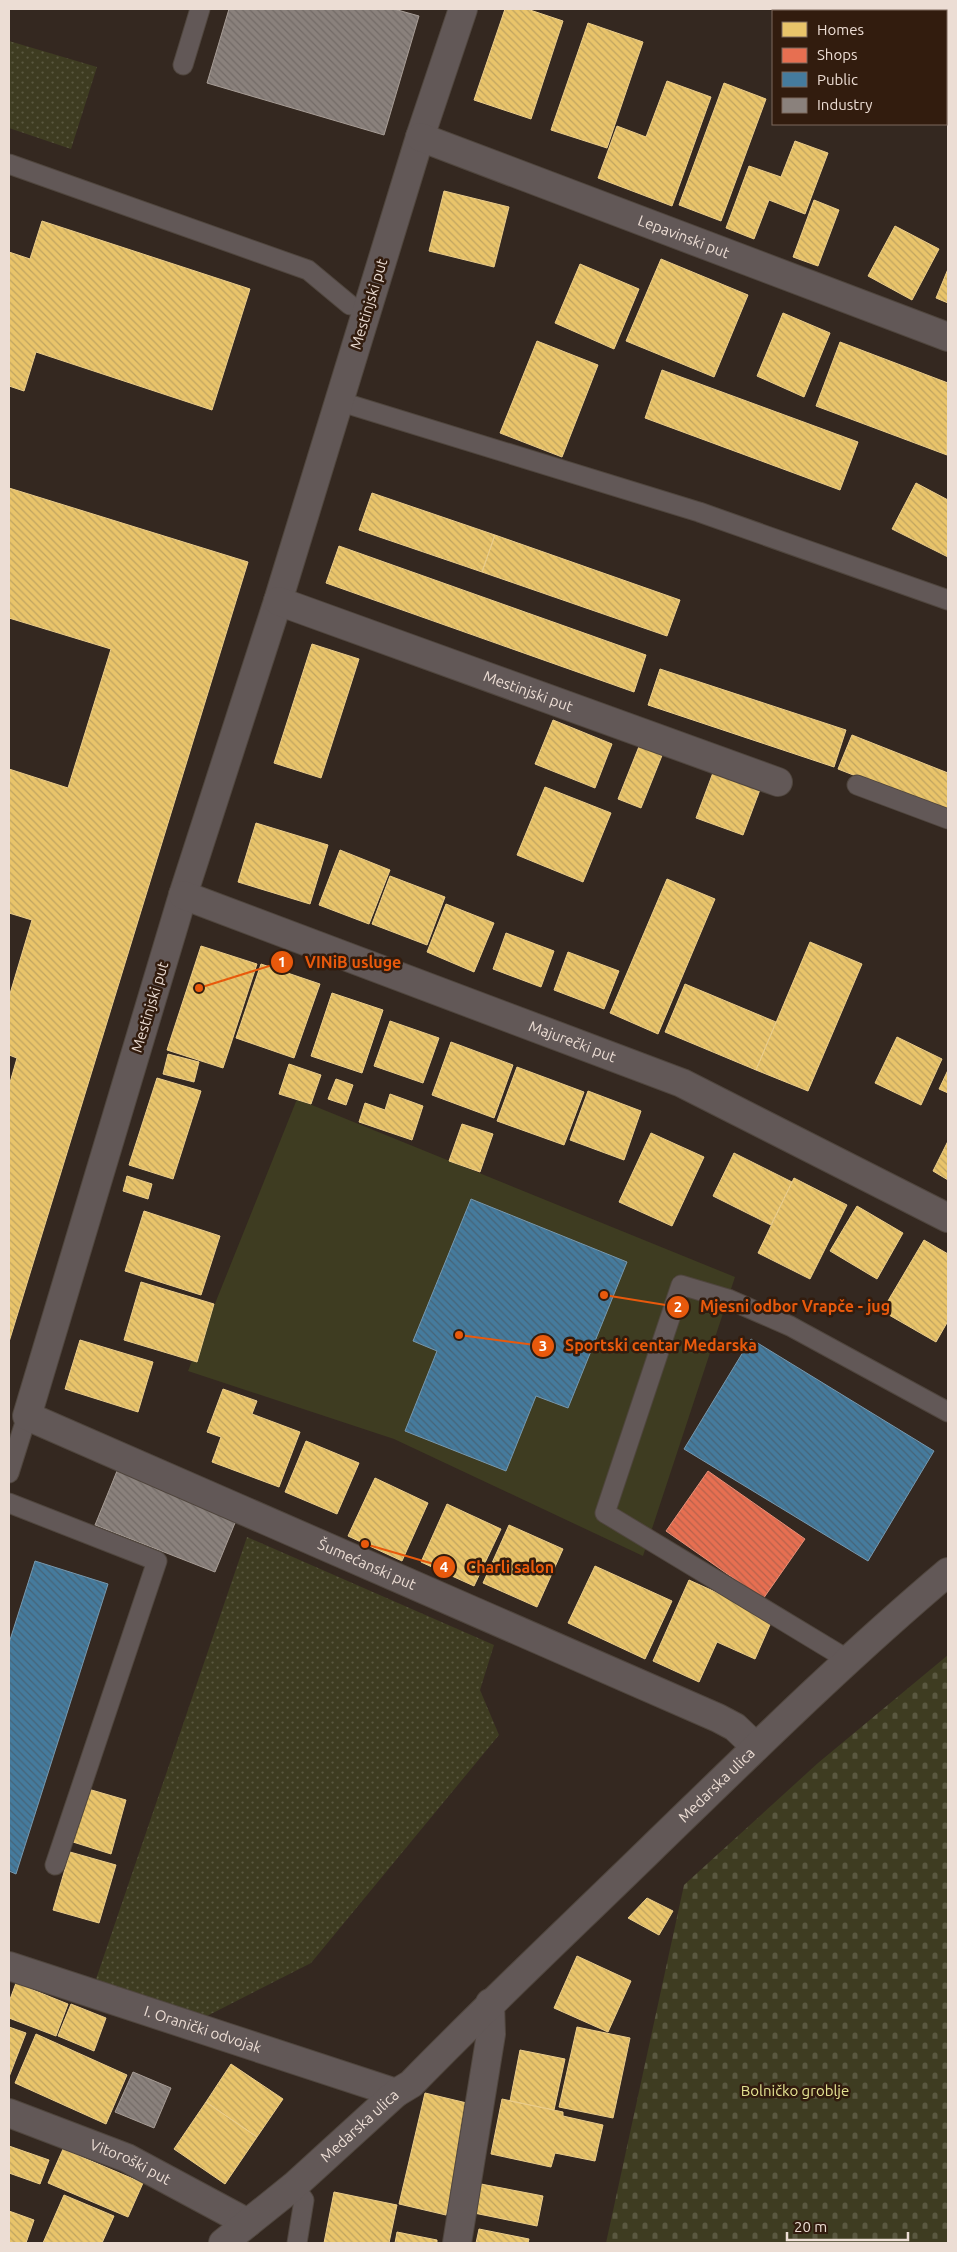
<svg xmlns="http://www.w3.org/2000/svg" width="957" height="2252" font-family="Ubuntu,sans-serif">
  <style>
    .grass { fill: url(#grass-dots) }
    .cemetery { fill: url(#cemetery-stones) }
    .garden { fill: #3e3c21 }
    .homes { fill: url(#homes-back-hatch); stroke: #eacc8a }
    .shops { fill: url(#shops-back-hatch); stroke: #e89078 }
    .public { fill: url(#public-back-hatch); stroke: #7798ae }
    .industry { fill: url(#industry-back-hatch); stroke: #a79d96 }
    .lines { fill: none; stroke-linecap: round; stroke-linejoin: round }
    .service-casing { stroke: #50463e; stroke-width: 21 }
    .minor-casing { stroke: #50463e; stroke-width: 30 }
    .tertiary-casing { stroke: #50463e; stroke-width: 30 }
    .service { stroke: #625857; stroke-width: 19 }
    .minor { stroke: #625857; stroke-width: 28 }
    .tertiary { stroke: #625857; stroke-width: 28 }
    .labels { text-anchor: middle; stroke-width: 5; stroke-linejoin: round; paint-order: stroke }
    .street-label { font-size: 15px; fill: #ecddd4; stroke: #321c0e }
    .park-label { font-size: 15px; fill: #e5e493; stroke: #321c0e }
    .leader { fill: none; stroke: #e8590c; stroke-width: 2 }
    .callout-dot { fill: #e8590c; stroke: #321c0e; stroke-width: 2 }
    .mark-label { font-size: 15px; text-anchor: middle; font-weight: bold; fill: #fff }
    .callout-label { font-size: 16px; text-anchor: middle; font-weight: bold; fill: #e8590c; stroke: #321c0e; stroke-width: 5; stroke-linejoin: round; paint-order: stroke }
  </style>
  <defs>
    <pattern id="grass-dots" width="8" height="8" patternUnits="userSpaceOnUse" patternTransform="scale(1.25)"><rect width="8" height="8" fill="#3e3c21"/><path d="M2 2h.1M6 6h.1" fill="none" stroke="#5a5840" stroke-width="1.8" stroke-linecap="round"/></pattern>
    <pattern id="cemetery-stones" width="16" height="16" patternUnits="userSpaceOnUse" patternTransform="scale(1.25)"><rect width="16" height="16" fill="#3e3c21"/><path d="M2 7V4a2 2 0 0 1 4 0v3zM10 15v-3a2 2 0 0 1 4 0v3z" fill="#5a5840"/></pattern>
    <pattern id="homes-back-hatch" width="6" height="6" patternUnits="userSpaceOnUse" patternTransform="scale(1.25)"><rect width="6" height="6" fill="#e9c46a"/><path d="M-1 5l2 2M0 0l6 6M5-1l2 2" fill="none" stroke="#c0a460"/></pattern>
    <pattern id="shops-back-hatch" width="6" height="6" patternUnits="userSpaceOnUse" patternTransform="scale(1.25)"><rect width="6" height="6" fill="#e76f51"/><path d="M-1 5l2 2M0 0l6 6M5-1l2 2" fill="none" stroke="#b7624c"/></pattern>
    <pattern id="public-back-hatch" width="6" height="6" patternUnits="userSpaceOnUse" patternTransform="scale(1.25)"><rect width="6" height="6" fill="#457b9d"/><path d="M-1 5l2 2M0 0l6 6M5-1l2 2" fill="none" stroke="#466478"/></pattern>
    <pattern id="industry-back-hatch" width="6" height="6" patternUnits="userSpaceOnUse" patternTransform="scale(1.25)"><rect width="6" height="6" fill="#8a817c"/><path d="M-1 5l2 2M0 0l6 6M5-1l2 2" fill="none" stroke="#736b67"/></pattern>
  </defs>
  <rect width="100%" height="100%" fill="#342820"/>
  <!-- grass -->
  <path class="grass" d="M 9,41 L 97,67 L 71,149 L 9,128 Z
    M 247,1537 L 494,1645 L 480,1690 L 499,1735 L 311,1963 L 203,2018 L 94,1985 Z"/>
  <!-- cemetery -->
  <path class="cemetery" d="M 948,1655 L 948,2243 L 606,2243 L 684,1885 L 818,1763 Z"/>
  <!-- garden -->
  <path class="garden" d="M 297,1099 L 735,1277 L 643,1556 L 394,1439 L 188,1371 Z"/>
  <!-- homes -->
  <path class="homes" d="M 505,9 L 527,9 L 563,21 L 531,119 L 474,100 Z
    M 867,9 L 908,9 L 907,11 L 873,11 Z
    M 588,23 L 643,42 L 607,148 L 551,130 Z
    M 667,81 L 711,97 L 672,206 L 598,178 L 617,126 L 646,137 Z
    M 724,83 L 766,99 L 721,221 L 679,205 Z
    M 795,141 L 828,153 L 805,214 L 769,200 L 754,239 L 726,228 L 749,166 L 781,177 Z
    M 444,191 L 509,207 L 494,267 L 429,251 Z
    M 814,200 L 839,210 L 818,266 L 793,257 Z
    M 42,221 L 250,289 L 212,410 L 36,352 L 24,391 L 9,386 L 9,252 L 30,259 Z
    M 895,226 L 939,249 L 912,300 L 868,276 Z
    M 661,259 L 748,295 L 714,377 L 626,341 Z
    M 580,264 L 639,289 L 614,349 L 555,323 Z
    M 948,269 L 948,303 L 936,298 Z
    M 783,313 L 830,333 L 804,397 L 757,376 Z
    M 537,341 L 598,365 L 562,457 L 500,433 Z
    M 840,342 L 948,383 L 947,455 L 816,406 Z
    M 662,370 L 858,442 L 840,490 L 645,418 Z
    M 916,483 L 948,500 L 948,557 L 892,529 Z
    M 9,488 L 248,562 L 9,1342 L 9,1086 L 17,1058 L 9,1055 L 9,997 L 32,920 L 9,913 L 9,769 L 68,788 L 111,649 L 9,618 Z
    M 372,493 L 495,535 L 482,572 L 359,530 Z
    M 495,535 L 680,600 L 667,636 L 482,572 Z
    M 339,546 L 646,655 L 634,692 L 326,583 Z
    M 312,644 L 359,659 L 321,778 L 274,763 Z
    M 660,669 L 846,730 L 834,767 L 648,705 Z
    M 553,720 L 612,744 L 595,788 L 535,764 Z
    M 852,735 L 948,773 L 948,812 L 838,769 Z
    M 642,739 L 665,748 L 641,808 L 618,799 Z
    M 714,770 L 761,787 L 743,835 L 696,818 Z
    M 545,787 L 611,813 L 583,882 L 517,855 Z
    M 256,823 L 328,845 L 310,904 L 238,882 Z
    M 340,850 L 390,870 L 369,924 L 319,905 Z
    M 390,876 L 445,897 L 427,945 L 372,924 Z
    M 667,879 L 715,899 L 658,1034 L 610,1013 Z
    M 446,904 L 494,923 L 474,972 L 427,952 Z
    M 506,933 L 554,951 L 541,987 L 493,969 Z
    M 810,942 L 862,964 L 808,1091 L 756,1070 Z
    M 201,946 L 257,964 L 223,1068 L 167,1050 Z
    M 568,952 L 619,971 L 604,1009 L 554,990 Z
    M 261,964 L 320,984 L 294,1058 L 236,1038 Z
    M 685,984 L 776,1022 L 756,1070 L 665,1032 Z
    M 332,993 L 383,1010 L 362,1073 L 311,1056 Z
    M 390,1021 L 439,1038 L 423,1083 L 374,1066 Z
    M 897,1037 L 942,1059 L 921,1105 L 875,1083 Z
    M 451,1042 L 513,1065 L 494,1118 L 432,1095 Z
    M 168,1054 L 199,1062 L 194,1082 L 163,1074 Z
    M 289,1064 L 321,1075 L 311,1104 L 279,1094 Z
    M 517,1067 L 584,1092 L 564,1145 L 497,1121 Z
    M 948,1070 L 948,1093 L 939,1089 Z
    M 157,1078 L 201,1091 L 173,1179 L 129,1165 Z
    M 336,1079 L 353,1085 L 346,1105 L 328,1099 Z
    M 588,1091 L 641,1111 L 624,1160 L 570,1140 Z
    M 390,1094 L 423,1106 L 412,1140 L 359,1122 L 365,1103 L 385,1110 Z
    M 462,1124 L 493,1134 L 480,1172 L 449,1161 Z
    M 651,1133 L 704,1157 L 672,1226 L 619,1202 Z
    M 948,1141 L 948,1180 L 933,1171 Z
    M 734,1153 L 792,1182 L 771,1225 L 713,1196 Z
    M 127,1176 L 152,1184 L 148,1199 L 123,1191 Z
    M 794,1178 L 847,1205 L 810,1279 L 758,1253 Z
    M 857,1206 L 903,1233 L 877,1279 L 830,1251 Z
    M 144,1211 L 220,1236 L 201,1295 L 125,1271 Z
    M 924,1240 L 948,1254 L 948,1321 L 936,1342 L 882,1311 Z
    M 141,1282 L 214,1304 L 197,1362 L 124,1340 Z
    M 80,1340 L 153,1362 L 138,1412 L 65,1389 Z
    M 223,1389 L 257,1401 L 252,1414 L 300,1432 L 279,1487 L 212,1462 L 221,1437 L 207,1432 Z
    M 306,1441 L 359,1463 L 337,1514 L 285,1492 Z
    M 375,1478 L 428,1503 L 402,1561 L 348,1536 Z
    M 447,1504 L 501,1529 L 474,1586 L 421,1562 Z
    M 509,1525 L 563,1549 L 537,1607 L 483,1583 Z
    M 595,1566 L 672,1601 L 645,1659 L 568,1623 Z
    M 689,1580 L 773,1618 L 755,1659 L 717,1642 L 699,1682 L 653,1661 Z
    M 88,1789 L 126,1800 L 111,1854 L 73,1842 Z
    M 70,1852 L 116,1865 L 99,1923 L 53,1910 Z
    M 647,1898 L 673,1911 L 659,1935 L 628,1918 Z
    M 577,1956 L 631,1981 L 608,2032 L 554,2008 Z
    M 16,1983 L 68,2004 L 56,2036 L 9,2018 L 9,2002 Z
    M 71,2004 L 106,2018 L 94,2051 L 58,2036 Z
    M 9,2027 L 26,2033 L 9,2077 Z
    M 577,2027 L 630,2038 L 613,2118 L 559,2107 Z
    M 36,2034 L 127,2075 L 106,2124 L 15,2083 Z
    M 520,2050 L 565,2059 L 554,2110 L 510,2101 Z
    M 231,2064 L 283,2099 L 257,2137 L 206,2102 Z
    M 425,2093 L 471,2104 L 446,2215 L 399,2204 Z
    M 502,2099 L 563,2112 L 563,2116 L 603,2125 L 595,2161 L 555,2153 L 551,2167 L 491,2154 Z
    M 206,2102 L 257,2137 L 225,2184 L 174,2149 Z
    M 9,2146 L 49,2160 L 40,2184 L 9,2173 Z
    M 63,2149 L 143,2183 L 128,2217 L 48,2183 Z
    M 481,2184 L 543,2196 L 537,2226 L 474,2213 Z
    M 334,2192 L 397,2205 L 389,2243 L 324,2243 Z
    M 64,2195 L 114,2216 L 102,2243 L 43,2243 Z
    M 9,2211 L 34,2220 L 26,2243 L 9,2243 Z
    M 479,2229 L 529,2239 L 528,2243 L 476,2243 Z
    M 397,2232 L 437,2240 L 437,2243 L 395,2243 Z"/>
  <!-- shops -->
  <path class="shops" d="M 708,1471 L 805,1539 L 763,1599 L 666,1531 Z"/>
  <!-- public -->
  <path class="public" d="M 471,1199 L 627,1262 L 568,1408 L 536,1396 L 506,1471 L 405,1431 L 437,1351 L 413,1341 Z
    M 751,1339 L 934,1451 L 868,1561 L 684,1449 Z
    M 35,1561 L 108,1584 L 16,1874 L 9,1871 L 9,1643 Z"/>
  <!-- industry -->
  <path class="industry" d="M 229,9 L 394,9 L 419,16 L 384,135 L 207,83 Z
    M 117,1471 L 237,1518 L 215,1572 L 95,1525 Z
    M 133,2072 L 171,2088 L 154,2128 L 115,2112 Z"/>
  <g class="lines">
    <defs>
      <path id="service" d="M 183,65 L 200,9
        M 9,164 L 308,270 L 350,305
        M 338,401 L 699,512 L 948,600
        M 857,785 L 948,819
        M 9,1473 L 27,1416
        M 9,1503 L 157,1561 L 55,1865
        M 850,1661 L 605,1513 L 681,1285 L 728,1299 L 790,1326 L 948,1412
        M 294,2186 L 304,2200 L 297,2243"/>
      <g id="minor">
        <path id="s1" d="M 463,9 L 420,137 L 278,601 L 183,895 L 27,1416 L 718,1718 L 735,1727 L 756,1747"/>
        <path id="s2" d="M 420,137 L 948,337"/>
        <path id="s3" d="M 278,601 L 778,782"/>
        <path id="s4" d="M 183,895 L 682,1083 L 948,1218"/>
        <path id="s5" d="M 9,1966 L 396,2093"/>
        <path id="s6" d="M 9,2113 L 127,2158 L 248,2223"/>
        <path d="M 457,2243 L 491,2034 L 490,2003"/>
      </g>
      <g id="tertiary">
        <path id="s7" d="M 223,2243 L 294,2186 L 396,2093 L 411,2084 C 490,2003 571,1927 652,1848 C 749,1754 845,1659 948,1572"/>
      </g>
    </defs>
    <!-- service casing -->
    <use href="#service" class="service-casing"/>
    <!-- minor casing -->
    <use href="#minor" class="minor-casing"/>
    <!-- tertiary casing -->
    <use href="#tertiary" class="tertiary-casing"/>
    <!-- service -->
    <use href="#service" class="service"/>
    <!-- minor -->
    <use href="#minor" class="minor"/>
    <!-- tertiary -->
    <use href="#tertiary" class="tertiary"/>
  </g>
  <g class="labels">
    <!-- street labels -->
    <g class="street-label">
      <text dy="5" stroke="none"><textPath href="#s2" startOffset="282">Lepavinski put</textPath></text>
      <text transform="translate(369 304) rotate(-73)" y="5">Mestinjski put</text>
      <text dy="5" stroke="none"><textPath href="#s3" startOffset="266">Mestinjski put</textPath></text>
      <text transform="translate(150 1007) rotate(-73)" y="5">Mestinjski put</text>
      <text dy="5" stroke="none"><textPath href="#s4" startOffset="416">Majurečki put</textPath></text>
      <text dy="5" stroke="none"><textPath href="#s1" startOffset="1844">Šumećanski put</textPath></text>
      <text dy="5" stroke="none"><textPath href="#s7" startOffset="674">Medarska ulica</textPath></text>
      <text dy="5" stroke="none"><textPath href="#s5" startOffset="204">I. Oranički odvojak</textPath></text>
      <text dy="5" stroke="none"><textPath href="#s7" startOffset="180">Medarska ulica</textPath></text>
      <text dy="5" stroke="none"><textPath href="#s6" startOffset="131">Vitoroški put</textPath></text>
    </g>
    <!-- park labels -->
    <g class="park-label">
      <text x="795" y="2096">Bolničko groblje</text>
    </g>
  </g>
  <!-- callouts -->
  <path class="leader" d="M199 988L282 962M604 1295L678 1307M459 1335L543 1346M365 1544L444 1567"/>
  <g class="callout-dot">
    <circle cx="199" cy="988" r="5"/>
    <circle cx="604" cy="1295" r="5"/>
    <circle cx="459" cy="1335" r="5"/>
    <circle cx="365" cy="1544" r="5"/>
    <circle cx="282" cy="962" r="12"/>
    <circle cx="678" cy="1307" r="12"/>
    <circle cx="543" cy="1346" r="12"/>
    <circle cx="444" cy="1567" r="12"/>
  </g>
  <g class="mark-label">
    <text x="282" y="967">1</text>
    <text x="678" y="1312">2</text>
    <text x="543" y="1351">3</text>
    <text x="444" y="1572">4</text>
  </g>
  <g class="callout-label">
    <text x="353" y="968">VINiB usluge</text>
    <text x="795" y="1312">Mjesni odbor Vrapče - jug</text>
    <text x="661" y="1351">Sportski centar Medarska</text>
    <text x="510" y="1573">Charli salon</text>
  </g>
  <!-- border -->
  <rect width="957" height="2252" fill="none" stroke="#ecddd4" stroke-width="20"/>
  <!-- legend -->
  <rect x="772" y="10" width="175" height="115" fill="#321c0e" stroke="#7c695d"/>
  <rect x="782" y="22" width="25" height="15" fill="#e9c46a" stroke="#7c695d"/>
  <text x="817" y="35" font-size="15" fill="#ecddd4">Homes</text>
  <rect x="782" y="48" width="25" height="15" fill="#e76f51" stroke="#7c695d"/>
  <text x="817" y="60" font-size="15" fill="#ecddd4">Shops</text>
  <rect x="782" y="72" width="25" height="15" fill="#457b9d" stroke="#7c695d"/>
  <text x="817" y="85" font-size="15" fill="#ecddd4">Public</text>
  <rect x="782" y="98" width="25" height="15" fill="#8a817c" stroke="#7c695d"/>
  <text x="817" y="110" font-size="15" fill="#ecddd4">Industry</text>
  <!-- scale -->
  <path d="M787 2232v8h121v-8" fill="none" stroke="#ecddd4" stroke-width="2.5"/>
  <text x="794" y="2232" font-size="15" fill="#ecddd4" stroke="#321c0e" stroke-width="4" paint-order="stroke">20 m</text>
</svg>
